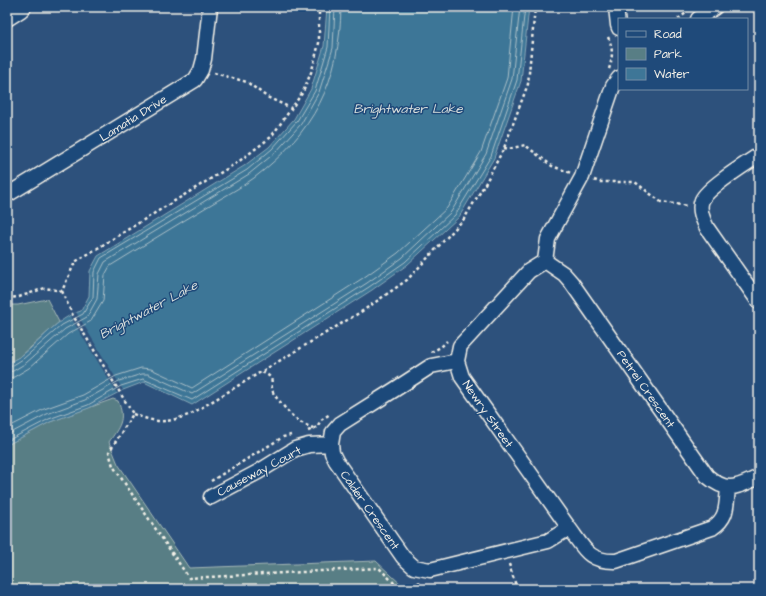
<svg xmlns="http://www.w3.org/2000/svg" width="766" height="596" font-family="'Architects Daughter',sans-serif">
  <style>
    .green { fill: #587e85; stroke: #a6b8b6 }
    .water { fill: #3e7697; stroke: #87a7b7 }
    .pier { fill: #2d517c }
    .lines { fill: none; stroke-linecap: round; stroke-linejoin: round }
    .shore { stroke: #abc0c8; stroke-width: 1 }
    .minor-casing { stroke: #f4f1e8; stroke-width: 17 }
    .path { stroke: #f4f1e8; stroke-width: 2.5; stroke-dasharray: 3 3; stroke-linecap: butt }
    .minor { stroke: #1f4a7a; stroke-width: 14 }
    .labels { text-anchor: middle; stroke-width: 3; stroke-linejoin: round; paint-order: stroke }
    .street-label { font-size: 12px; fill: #f4f1e8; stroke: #1f4a7a }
    .water-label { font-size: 13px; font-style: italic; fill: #d9dfdc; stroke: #1f4a7a }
  </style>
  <rect width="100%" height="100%" fill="#2d517c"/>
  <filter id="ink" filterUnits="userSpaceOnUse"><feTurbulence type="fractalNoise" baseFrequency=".025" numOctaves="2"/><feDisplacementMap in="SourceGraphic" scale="8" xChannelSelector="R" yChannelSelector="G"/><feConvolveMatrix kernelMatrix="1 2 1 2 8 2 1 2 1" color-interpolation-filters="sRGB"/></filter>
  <g filter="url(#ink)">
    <!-- green -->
    <path class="green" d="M 47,299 L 59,322 L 21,356 L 7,364 L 7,305 L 18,305 Z
      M 113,399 L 118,401 C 126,420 119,427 109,442 L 118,464 L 189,568 L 376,561 L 406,589 L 7,589 L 7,445 L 50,422 Z"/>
    <!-- water -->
    <path class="water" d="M 327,7 L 529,7 L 521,81 L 494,158 L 459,217 L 407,265 L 372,290 L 192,405 L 144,382 L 123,390 L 89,408 L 50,422 L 7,445 L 7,364 C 11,361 16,359 21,356 C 41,342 56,318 81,311 L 89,296 L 90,271 L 98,256 L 244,166 L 269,147 L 294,119 L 311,89 L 324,46 Z"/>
    <!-- pier -->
    <path class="pier" d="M 76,312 L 123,390 L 117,393 L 70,316 Z"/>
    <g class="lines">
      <!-- shore -->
      <path class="shore" d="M 7,367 L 10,367 L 23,359 L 62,325 L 83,314 L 93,297 L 94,272 L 101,258 L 247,170 L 272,149 L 297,121 L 315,91 L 328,47 L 330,7
        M 7,372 L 13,371 L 26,363 L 65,329 L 87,317 L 97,299 L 99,274 L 105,262 L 249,174 L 276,152 L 301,124 L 319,92 L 333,48 L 335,7
        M 7,378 L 14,377 L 29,368 L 68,334 L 91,321 L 103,301 L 105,275 L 110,266 C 141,247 173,227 205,208 C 221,198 239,189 254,178 C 314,132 340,82 341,7
        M 7,428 L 44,409 L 83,395 L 116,376 L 141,368 L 151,369 L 192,388 L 363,278 L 398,253 L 447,208 L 481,152 L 507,78 L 514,7
        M 7,435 L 47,414 L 85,400 L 119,381 L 142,374 L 148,374 L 192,394 L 367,283 L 402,258 L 451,212 L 486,154 L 512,79 L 520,7
        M 7,441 L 49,419 L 88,405 L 121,386 L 143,379 L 192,400 L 369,287 L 405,262 L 455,215 L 491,156 L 517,80 L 525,7"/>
      <defs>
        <path id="minor" d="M 616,7 L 618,25 L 619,28
          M 7,19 L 21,10 L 24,7
          M 698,19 L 715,7
          M 619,78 L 613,86 L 582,177 L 548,239 L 545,261 L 529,271 L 460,346 L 457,361 L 462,377 L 569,528 C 584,548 588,562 616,561 L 712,528 C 728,518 726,506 728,488
          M 759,155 C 746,164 708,187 702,200 C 698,209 703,220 707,228 L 759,302
          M 7,195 L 195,80 L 201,70 L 204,59 L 210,7
          M 545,261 L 564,274 L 571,282 L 707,476 C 728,494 736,487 759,477
          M 457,361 L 431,366 L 394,390 L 340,424 L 333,432 L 331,444 L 332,453 L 336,461 L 403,557 L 414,567 L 430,570 L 548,541 L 569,528
          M 211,497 L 258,472 L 295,449 L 309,445 L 331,444"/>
      </defs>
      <!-- minor casing -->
      <use href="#minor" class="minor-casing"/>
      <!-- path -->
      <path class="path" d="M 678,19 L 686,13
        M 608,37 C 613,48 613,57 609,69
        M 214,73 L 247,82 L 267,97 L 291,108
        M 504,148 L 509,149 L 525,145 L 552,166 L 571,173
        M 594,180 L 600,182 L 635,182 L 661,202 L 688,206
        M 62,291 L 72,314 L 133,414 L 109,452 L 113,466 L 189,578 L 379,568 L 400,589
        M 7,298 L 19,297 L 45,288 L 62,291 L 75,262 L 238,162 L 271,137 L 303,92 L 312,70 L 319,43 L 319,7
        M 431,352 L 441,347 L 447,341
        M 262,372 C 277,379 269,381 273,392 C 274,396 279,400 281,403 C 291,416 297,422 313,428
        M 133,414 C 159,424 166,423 191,414 L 364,310 L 407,280 L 464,219 L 485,184 L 504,148 L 528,84 L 535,7
        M 308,431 L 317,427 L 321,420 L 330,414
        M 211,481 L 283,437 L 291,435
        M 509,564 L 517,589
        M 407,589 L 420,582"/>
      <!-- minor -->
      <use href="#minor" class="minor"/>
    </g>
  </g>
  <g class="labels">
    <!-- street labels -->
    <g class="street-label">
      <text transform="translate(133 118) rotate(-32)" y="4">Lamatia Drive</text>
      <text transform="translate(646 389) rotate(55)" y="4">Petrel Crescent</text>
      <text transform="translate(488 414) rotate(55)" y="4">Newry Street</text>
      <text transform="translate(259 471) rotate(-28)" y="4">Causeway Court</text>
      <text transform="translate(370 510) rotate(55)" y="4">Calder Crescent</text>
    </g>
    <!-- water labels -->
    <g class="water-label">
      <text x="408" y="113">Brightwater Lake</text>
      <text transform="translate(148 309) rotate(-28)" y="5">Brightwater Lake</text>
    </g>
  </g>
  <!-- margin -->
  <rect width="766" height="596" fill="none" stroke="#1f4a7a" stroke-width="24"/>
  <rect x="12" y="12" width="742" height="572" fill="none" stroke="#f4f1e8" stroke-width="1.5" filter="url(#ink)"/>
  <!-- legend -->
  <rect x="618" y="18" width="130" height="72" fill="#1f4a7a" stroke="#748da6"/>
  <rect x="626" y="31" width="20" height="6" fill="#1f4a7a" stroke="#748da6"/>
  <text x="654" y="38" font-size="12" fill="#f4f1e8">Road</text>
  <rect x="626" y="48" width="20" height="12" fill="#587e85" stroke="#748da6"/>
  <text x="654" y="58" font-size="12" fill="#f4f1e8">Park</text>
  <rect x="626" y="68" width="20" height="12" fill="#3e7697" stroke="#748da6"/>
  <text x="654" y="78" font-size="12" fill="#f4f1e8">Water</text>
</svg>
